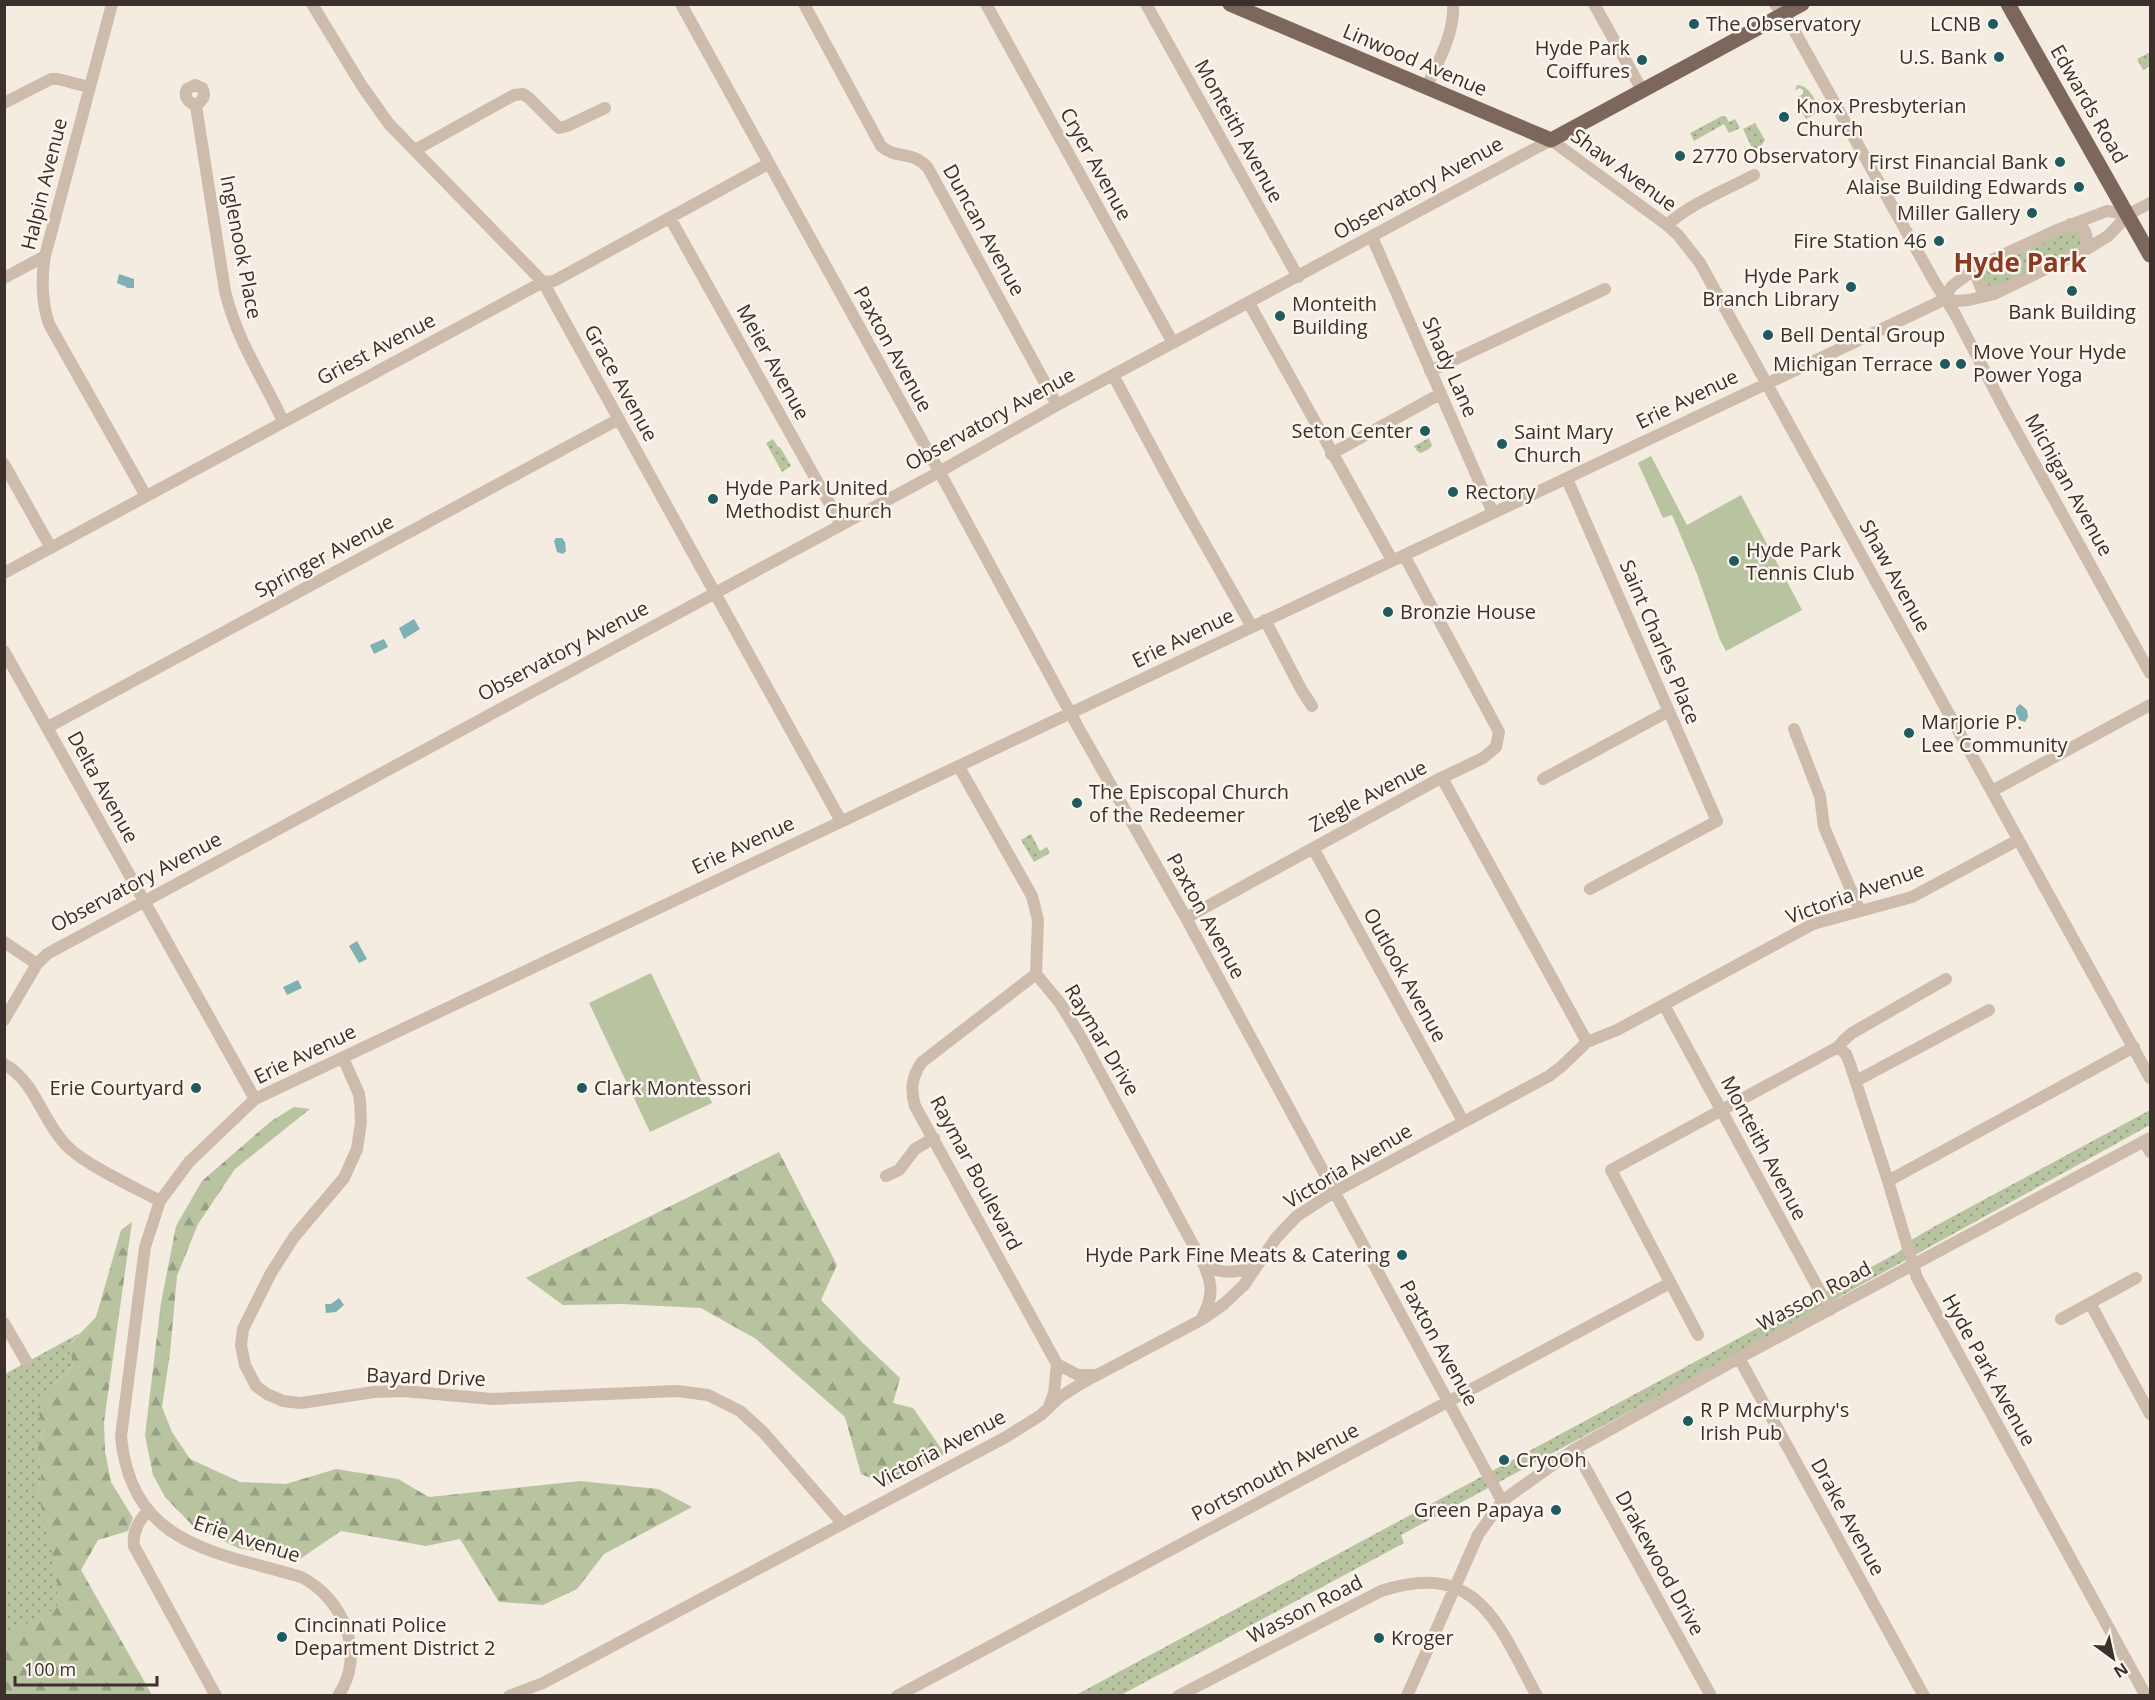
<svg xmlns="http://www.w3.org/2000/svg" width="2155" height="1700" font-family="'Open Sans',sans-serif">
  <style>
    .grass { fill: url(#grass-dots) }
    .forest { fill: url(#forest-firs) }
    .garden { fill: #b8c4a0 }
    .water { fill: #7fb0b2 }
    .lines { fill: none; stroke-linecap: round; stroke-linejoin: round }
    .minor { stroke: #cdbbac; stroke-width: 12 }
    .major { stroke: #7d675c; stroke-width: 15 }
    .poi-dot { fill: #1f5a5e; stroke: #fbf5ee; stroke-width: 2 }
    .labels { text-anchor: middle; stroke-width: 5; stroke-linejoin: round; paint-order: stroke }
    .poi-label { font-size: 20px; fill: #3b302b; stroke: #fbf5ee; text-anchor: start }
    .street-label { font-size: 20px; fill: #3b302b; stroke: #fbf5ee }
    .district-label { font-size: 26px; font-weight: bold; fill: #8c3b22; stroke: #fbf5ee }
  </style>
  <defs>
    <pattern id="grass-dots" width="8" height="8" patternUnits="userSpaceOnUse" patternTransform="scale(1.5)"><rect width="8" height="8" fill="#b8c4a0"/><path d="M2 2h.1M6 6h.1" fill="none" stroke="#97a083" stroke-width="1.8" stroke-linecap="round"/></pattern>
    <pattern id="forest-firs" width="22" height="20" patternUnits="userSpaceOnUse" patternTransform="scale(1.5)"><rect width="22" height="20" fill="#b8c4a0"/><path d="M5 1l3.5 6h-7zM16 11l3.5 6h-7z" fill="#97a083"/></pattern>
  </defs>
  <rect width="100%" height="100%" fill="#f4ebe1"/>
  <!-- grass -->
  <path class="grass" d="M 2150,52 L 2150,66 L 2143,70 L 2137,59 Z
    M 1722,116 L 1726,117 L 1729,122 L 1735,119 L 1740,128 L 1729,133 L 1724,124 L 1694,141 L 1690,133 Z
    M 1755,123 L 1765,140 L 1761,146 L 1761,152 L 1755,154 L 1743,129 Z
    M 2070,230 L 2080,232 L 2082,242 L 2079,247 L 2000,285 L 1992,288 L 1983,282 L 1982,277 L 1987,269 Z
    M 1429,438 L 1432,445 L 1429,449 L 1421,453 L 1417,451 L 1414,446 Z
    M 773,439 L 778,447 L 780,447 L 791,466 L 782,472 L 766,443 Z
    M 1031,834 L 1040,851 L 1047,847 L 1050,853 L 1034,862 L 1021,840 Z
    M 2150,1110 L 2150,1125 L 1716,1365 L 1401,1535 L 1404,1543 L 1121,1695 L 1074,1696 L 1899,1252 L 1913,1239 L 1937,1225 Z
    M 80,1333 L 69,1345 L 73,1366 L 52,1386 L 44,1430 L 37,1450 L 42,1470 L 38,1493 L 140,1695 L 5,1696 L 5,1374 Z"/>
  <!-- forest -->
  <path class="forest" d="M 294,1107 L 310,1109 L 235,1169 L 198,1224 L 177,1276 L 170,1353 L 162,1407 L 172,1432 L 190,1459 L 240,1482 L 286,1484 L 336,1469 L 398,1479 L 429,1497 L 580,1481 L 658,1489 L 692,1507 L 604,1554 L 577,1589 L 543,1605 L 499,1602 L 460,1539 L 426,1546 L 341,1531 L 300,1559 L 238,1548 L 193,1526 L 165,1497 L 153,1475 L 145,1435 L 161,1303 L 176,1226 L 202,1181 L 270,1122 Z
    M 779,1152 L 837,1265 L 821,1300 L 863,1343 L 900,1378 L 893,1403 L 913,1408 L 945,1454 L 888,1485 L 861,1474 L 845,1417 L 756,1339 L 701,1308 L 622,1304 L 563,1305 L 526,1278 Z
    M 132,1222 L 104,1422 L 105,1451 L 111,1482 L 133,1518 L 128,1531 L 98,1540 L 81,1570 L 152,1695 L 5,1695 L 5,1635 L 57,1608 L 57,1575 L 38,1493 L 42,1470 L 37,1450 L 44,1430 L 38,1411 L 52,1386 L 73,1366 L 69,1345 L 96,1317 L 121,1230 Z"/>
  <!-- garden -->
  <path class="garden" d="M 1797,85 C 1807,85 1811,94 1816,101 L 1808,100 L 1801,102 L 1798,97 L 1803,94 L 1803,90 L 1800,88 L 1795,90 Z
    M 1818,104 L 1824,107 L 1823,110 L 1806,119 L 1799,108 L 1803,107 L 1812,109 Z
    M 1651,456 L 1687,525 L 1741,495 L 1802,610 L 1726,651 L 1720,640 L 1697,574 L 1672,515 L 1663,518 L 1638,463 Z
    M 651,973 L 712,1103 L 650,1132 L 589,1003 Z"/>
  <!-- water -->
  <path class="water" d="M 119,274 L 134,279 L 134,288 L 126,288 L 127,287 L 117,283 Z
    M 556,538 L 562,538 L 565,542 L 566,551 L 563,554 L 557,552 L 554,541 Z
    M 414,619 L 420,629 L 404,639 L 399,628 Z
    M 384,639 L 388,647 L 374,654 L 370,645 Z
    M 2020,704 L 2027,710 L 2028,717 L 2025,722 L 2019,720 L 2016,714 L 2016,708 Z
    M 357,941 L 367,959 L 359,963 L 349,946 Z
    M 298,980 L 302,988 L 287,995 L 283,987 Z
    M 339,1298 L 344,1305 L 336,1312 L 326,1313 L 325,1304 L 331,1304 Z"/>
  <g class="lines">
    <!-- minor -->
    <path class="minor" d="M 112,4 L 45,256 C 41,277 42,304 49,324 L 146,496
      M 312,4 L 362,86 L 389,124 L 543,282 L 841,821
      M 681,4 L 945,482 L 1078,727 L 1186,918 L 1502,1501
      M 804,4 L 881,146 C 897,160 913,150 928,168 L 1057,405
      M 986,4 L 1173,343
      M 1146,4 L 1298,277
      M 1594,4 L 1642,90
      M 1775,4 L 1790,23 L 1934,281 L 1955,314 L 2007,414 L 2150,673
      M 195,85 L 202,88 C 207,96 202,100 196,106 C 189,102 183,98 187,89 Z
      M 1426,88 C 1438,62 1455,33 1453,4
      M 4,103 L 51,79 L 58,79 L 89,87
      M 196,106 L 225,291 C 237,341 262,376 283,421
      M 415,150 L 514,95 L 523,94 L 529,98 L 559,128 L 567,126 L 605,108
      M 670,218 L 841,524
      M 2070,224 C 2087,225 2089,236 2085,250
      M 1667,225 C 1691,203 1726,190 1754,175
      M 1372,237 L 1493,513
      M 1979,266 L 1976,275 L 1981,288 L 1994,294
      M 4,278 L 45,256
      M 1944,298 L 1957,301 L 1969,300 L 1994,294 L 2085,250 L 2108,236 L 2129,214 L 2150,203
      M 1249,303 L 1392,560
      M 1430,371 L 1605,289
      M 1113,375 L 1180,500 L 1252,627
      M 1331,454 L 1440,394
      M 4,464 L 51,548
      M 1567,479 L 1717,821 L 1590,889
      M 4,573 L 543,282 L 554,281 L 768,164
      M 1265,620 L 1301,689 L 1312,706
      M 4,651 L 255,1099
      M 48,727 L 619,419
      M 1794,729 L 1820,796 L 1824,827 L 1860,911
      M 959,767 L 1032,896 L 1038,920 L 1036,974 L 1060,1003 L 1082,1039 L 1204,1265 C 1213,1286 1213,1297 1202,1318
      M 1442,778 L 1587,1042
      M 1543,779 L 1669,711
      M 1992,791 L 2150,705
      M 1313,848 L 1463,1121
      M 1186,918 L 1437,780 L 1483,758 L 1496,747 L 1499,732 L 1404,555
      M 4,942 L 37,964
      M 1036,974 L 922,1062 C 912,1076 910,1089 915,1106 L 1057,1364 L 1078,1375 L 1096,1375
      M 1664,1005 L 1830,1310
      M 4,1020 L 37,964 L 47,954 L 930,477 L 1057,405 L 1551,140 L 1667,225 L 1678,235 L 1700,263 L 2150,1078
      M 1838,1047 L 1846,1054 L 1850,1064 L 1888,1181 L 1917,1278 L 2146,1696
      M 343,1058 L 359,1094 L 360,1102 L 361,1122 L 357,1149 L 344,1178 L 294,1237 L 271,1273 L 243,1329 L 241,1345 L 245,1365 L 256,1386 L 267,1394 L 283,1401 L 301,1403 L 374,1392 L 403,1391 L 492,1399 L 677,1391 L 708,1395 L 740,1411 L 764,1433 L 843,1524
      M 4,1064 C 35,1081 42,1120 65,1144 C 83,1164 134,1187 160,1201
      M 1856,1081 L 1989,1010
      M 2145,1141 L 2150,1152
      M 886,1176 L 899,1170 L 915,1149 L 934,1138
      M 1888,1181 L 2134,1047
      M 1204,1265 C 1223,1275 1236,1272 1255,1268
      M 2090,1303 L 2150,1414
      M 2061,1319 L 2136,1278
      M 4,1323 L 26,1361
      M 1698,1335 L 1611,1170 L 1838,1047 L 1844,1040 L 1852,1033 L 1946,979
      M 1739,1358 L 1924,1696
      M 1050,1404 L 1054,1393 L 1057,1364
      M 1575,1449 L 1711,1696
      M 148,1511 C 139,1520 132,1533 134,1546 L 216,1696
      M 338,1696 C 367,1654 343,1598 301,1577 C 214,1551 132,1546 121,1437 L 145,1247 L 160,1201 L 189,1162 L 255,1099 L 1937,303 L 1944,298 L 1952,286 L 1979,266 L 2057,230 L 2107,211 L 2129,214
      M 509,1696 L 543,1683 L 1006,1437 L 1041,1415 L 1060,1397 L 1082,1383 L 1201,1320 L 1224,1304 L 1244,1285 L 1276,1238 L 1297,1216 L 1334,1192 L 1549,1076 L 1562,1066 L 1587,1042 L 1617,1030 L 1813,924 L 1912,897 L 2018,840
      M 897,1696 L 1670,1283
      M 1178,1696 L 1381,1591 C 1479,1559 1498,1625 1537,1696
      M 1407,1696 L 1478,1535 L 1502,1501 L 1575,1449 L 1739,1358 L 2150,1138"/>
    <!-- major -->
    <path class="major" d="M 1230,4 L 1551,140 L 1802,4
      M 2008,4 L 2150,255"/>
  </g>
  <!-- markers -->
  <g class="poi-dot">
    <circle cx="1694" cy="24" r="6"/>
    <circle cx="1993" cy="24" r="6"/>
    <circle cx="1999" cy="57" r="6"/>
    <circle cx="1642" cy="60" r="6"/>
    <circle cx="1784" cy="117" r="6"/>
    <circle cx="1680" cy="156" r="6"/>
    <circle cx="2060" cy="162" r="6"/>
    <circle cx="2079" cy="187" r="6"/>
    <circle cx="2032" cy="213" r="6"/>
    <circle cx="1939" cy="241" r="6"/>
    <circle cx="1851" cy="287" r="6"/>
    <circle cx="2072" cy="291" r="6"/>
    <circle cx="1280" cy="316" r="6"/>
    <circle cx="1768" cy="335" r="6"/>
    <circle cx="1945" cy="364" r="6"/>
    <circle cx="1961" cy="364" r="6"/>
    <circle cx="1425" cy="431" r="6"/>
    <circle cx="1502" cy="444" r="6"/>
    <circle cx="1453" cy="492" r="6"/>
    <circle cx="713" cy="499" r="6"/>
    <circle cx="1734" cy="561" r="6"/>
    <circle cx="1388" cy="612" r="6"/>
    <circle cx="1909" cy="733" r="6"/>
    <circle cx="1077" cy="803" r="6"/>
    <circle cx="196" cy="1088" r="6"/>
    <circle cx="582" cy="1088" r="6"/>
    <circle cx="1402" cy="1255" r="6"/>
    <circle cx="1688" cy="1421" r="6"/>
    <circle cx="1504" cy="1460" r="6"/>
    <circle cx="1556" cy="1510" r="6"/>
    <circle cx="282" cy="1637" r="6"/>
    <circle cx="1379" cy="1638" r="6"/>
  </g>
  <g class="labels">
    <!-- poi labels -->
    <g class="poi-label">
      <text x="1706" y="31">The Observatory</text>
      <text x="1981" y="31" text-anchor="end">LCNB</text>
      <text x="1630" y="55" text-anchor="end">Hyde Park<tspan x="1630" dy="23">Coiffures</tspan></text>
      <text x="1987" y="64" text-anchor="end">U.S. Bank</text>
      <text x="1796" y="113">Knox Presbyterian<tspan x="1796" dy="23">Church</tspan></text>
      <text x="1692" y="163">2770 Observatory</text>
      <text x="2048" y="169" text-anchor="end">First Financial Bank</text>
      <text x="2067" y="194" text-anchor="end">Alaise Building Edwards</text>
      <text x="2020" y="220" text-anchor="end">Miller Gallery</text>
      <text x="1927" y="248" text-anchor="end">Fire Station 46</text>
      <text x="1839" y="283" text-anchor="end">Hyde Park<tspan x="1839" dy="23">Branch Library</tspan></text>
      <text x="1292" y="311">Monteith<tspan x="1292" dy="23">Building</tspan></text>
      <text x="2072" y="319" text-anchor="middle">Bank Building</text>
      <text x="1780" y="342">Bell Dental Group</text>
      <text x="1973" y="359">Move Your Hyde<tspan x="1973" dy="23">Power Yoga</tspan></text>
      <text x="1933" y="371" text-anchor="end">Michigan Terrace</text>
      <text x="1413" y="438" text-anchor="end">Seton Center</text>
      <text x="1514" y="439">Saint Mary<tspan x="1514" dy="23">Church</tspan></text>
      <text x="725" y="495">Hyde Park United<tspan x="725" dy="23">Methodist Church</tspan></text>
      <text x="1465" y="499">Rectory</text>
      <text x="1746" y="557">Hyde Park<tspan x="1746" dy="23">Tennis Club</tspan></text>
      <text x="1400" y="619">Bronzie House</text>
      <text x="1921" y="729">Marjorie P.<tspan x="1921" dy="23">Lee Community</tspan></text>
      <text x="1089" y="799">The Episcopal Church<tspan x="1089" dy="23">of the Redeemer</tspan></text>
      <text x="184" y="1095" text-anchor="end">Erie Courtyard</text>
      <text x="594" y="1095">Clark Montessori</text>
      <text x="1390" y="1262" text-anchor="end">Hyde Park Fine Meats &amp; Catering</text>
      <text x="1700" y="1417">R P McMurphy's<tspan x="1700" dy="23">Irish Pub</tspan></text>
      <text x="1516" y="1467">CryoOh</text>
      <text x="1544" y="1517" text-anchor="end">Green Papaya</text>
      <text x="294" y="1632">Cincinnati Police<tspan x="294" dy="23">Department District 2</tspan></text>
      <text x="1391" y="1645">Kroger</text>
    </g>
    <!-- street labels -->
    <g class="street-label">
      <text transform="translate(1415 60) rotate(23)" y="7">Linwood Avenue</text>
      <text transform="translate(2089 104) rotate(60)" y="7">Edwards Road</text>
      <text transform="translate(1239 131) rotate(61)" y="7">Monteith Avenue</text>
      <text transform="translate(1096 164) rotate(61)" y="7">Cryer Avenue</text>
      <text transform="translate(1624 170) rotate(36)" y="7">Shaw Avenue</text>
      <text transform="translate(44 184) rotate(-76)" y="7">Halpin Avenue</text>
      <text transform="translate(1418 188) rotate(-29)" y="7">Observatory Avenue</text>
      <text transform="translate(984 230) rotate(61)" y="7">Duncan Avenue</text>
      <text transform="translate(241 247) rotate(79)" y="7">Inglenook Place</text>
      <text transform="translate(376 349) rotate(-28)" y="7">Griest Avenue</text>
      <text transform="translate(893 349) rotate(61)" y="7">Paxton Avenue</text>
      <text transform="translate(773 362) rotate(61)" y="7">Meier Avenue</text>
      <text transform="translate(1450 367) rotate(66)" y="7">Shady Lane</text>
      <text transform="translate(621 383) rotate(61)" y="7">Grace Avenue</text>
      <text transform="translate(1687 399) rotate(-26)" y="7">Erie Avenue</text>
      <text transform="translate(990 419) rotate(-29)" y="7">Observatory Avenue</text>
      <text transform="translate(2069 485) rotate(61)" y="7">Michigan Avenue</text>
      <text transform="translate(324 556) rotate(-28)" y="7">Springer Avenue</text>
      <text transform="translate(1895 576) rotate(61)" y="7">Shaw Avenue</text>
      <text transform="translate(1183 638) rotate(-26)" y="7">Erie Avenue</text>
      <text transform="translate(1660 642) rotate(67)" y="7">Saint Charles Place</text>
      <text transform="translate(563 651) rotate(-28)" y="7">Observatory Avenue</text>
      <text transform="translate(103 787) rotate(61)" y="7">Delta Avenue</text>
      <text transform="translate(1368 796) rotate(-28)" y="7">Ziegle Avenue</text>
      <text transform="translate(743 845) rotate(-25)" y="7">Erie Avenue</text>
      <text transform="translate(136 882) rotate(-28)" y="7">Observatory Avenue</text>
      <text transform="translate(1855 893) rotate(-20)" y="7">Victoria Avenue</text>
      <text transform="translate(1206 916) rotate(61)" y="7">Paxton Avenue</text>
      <text transform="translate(1405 975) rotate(61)" y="7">Outlook Avenue</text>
      <text transform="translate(1102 1040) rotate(59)" y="7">Raymar Drive</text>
      <text transform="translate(305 1054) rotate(-26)" y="7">Erie Avenue</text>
      <text transform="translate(1764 1148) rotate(62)" y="7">Monteith Avenue</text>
      <text transform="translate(1348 1166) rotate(-31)" y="7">Victoria Avenue</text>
      <text transform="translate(976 1173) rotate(62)" y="7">Raymar Boulevard</text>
      <text transform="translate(1814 1296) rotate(-28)" y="7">Wasson Road</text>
      <text transform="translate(1439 1343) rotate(61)" y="7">Paxton Avenue</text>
      <text transform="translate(1989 1370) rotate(61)" y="7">Hyde Park Avenue</text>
      <text transform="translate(426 1377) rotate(2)" y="7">Bayard Drive</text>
      <text transform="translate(940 1449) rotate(-28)" y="7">Victoria Avenue</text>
      <text transform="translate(1275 1472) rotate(-28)" y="7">Portsmouth Avenue</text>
      <text transform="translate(1848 1517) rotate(61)" y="7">Drake Avenue</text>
      <text transform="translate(247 1539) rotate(18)" y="7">Erie Avenue</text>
      <text transform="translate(1660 1563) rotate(61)" y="7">Drakewood Drive</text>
      <text transform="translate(1305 1609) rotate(-27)" y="7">Wasson Road</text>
    </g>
    <!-- district labels -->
    <g class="district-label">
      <text x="2020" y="272">Hyde Park</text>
    </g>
  </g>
  <!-- border -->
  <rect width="2155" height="1700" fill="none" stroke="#3b302b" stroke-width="12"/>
  <!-- north arrow -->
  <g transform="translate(2113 1658) rotate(147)" stroke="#fbf5ee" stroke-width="4.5" paint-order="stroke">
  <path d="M0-4.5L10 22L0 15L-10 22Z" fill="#3b302b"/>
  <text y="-9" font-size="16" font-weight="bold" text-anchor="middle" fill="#3b302b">N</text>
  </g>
  <!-- scale -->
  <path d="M15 1676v9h142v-9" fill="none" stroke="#3b302b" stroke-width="3"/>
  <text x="24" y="1676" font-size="18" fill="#3b302b" stroke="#fbf5ee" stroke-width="4.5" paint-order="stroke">100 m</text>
</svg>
